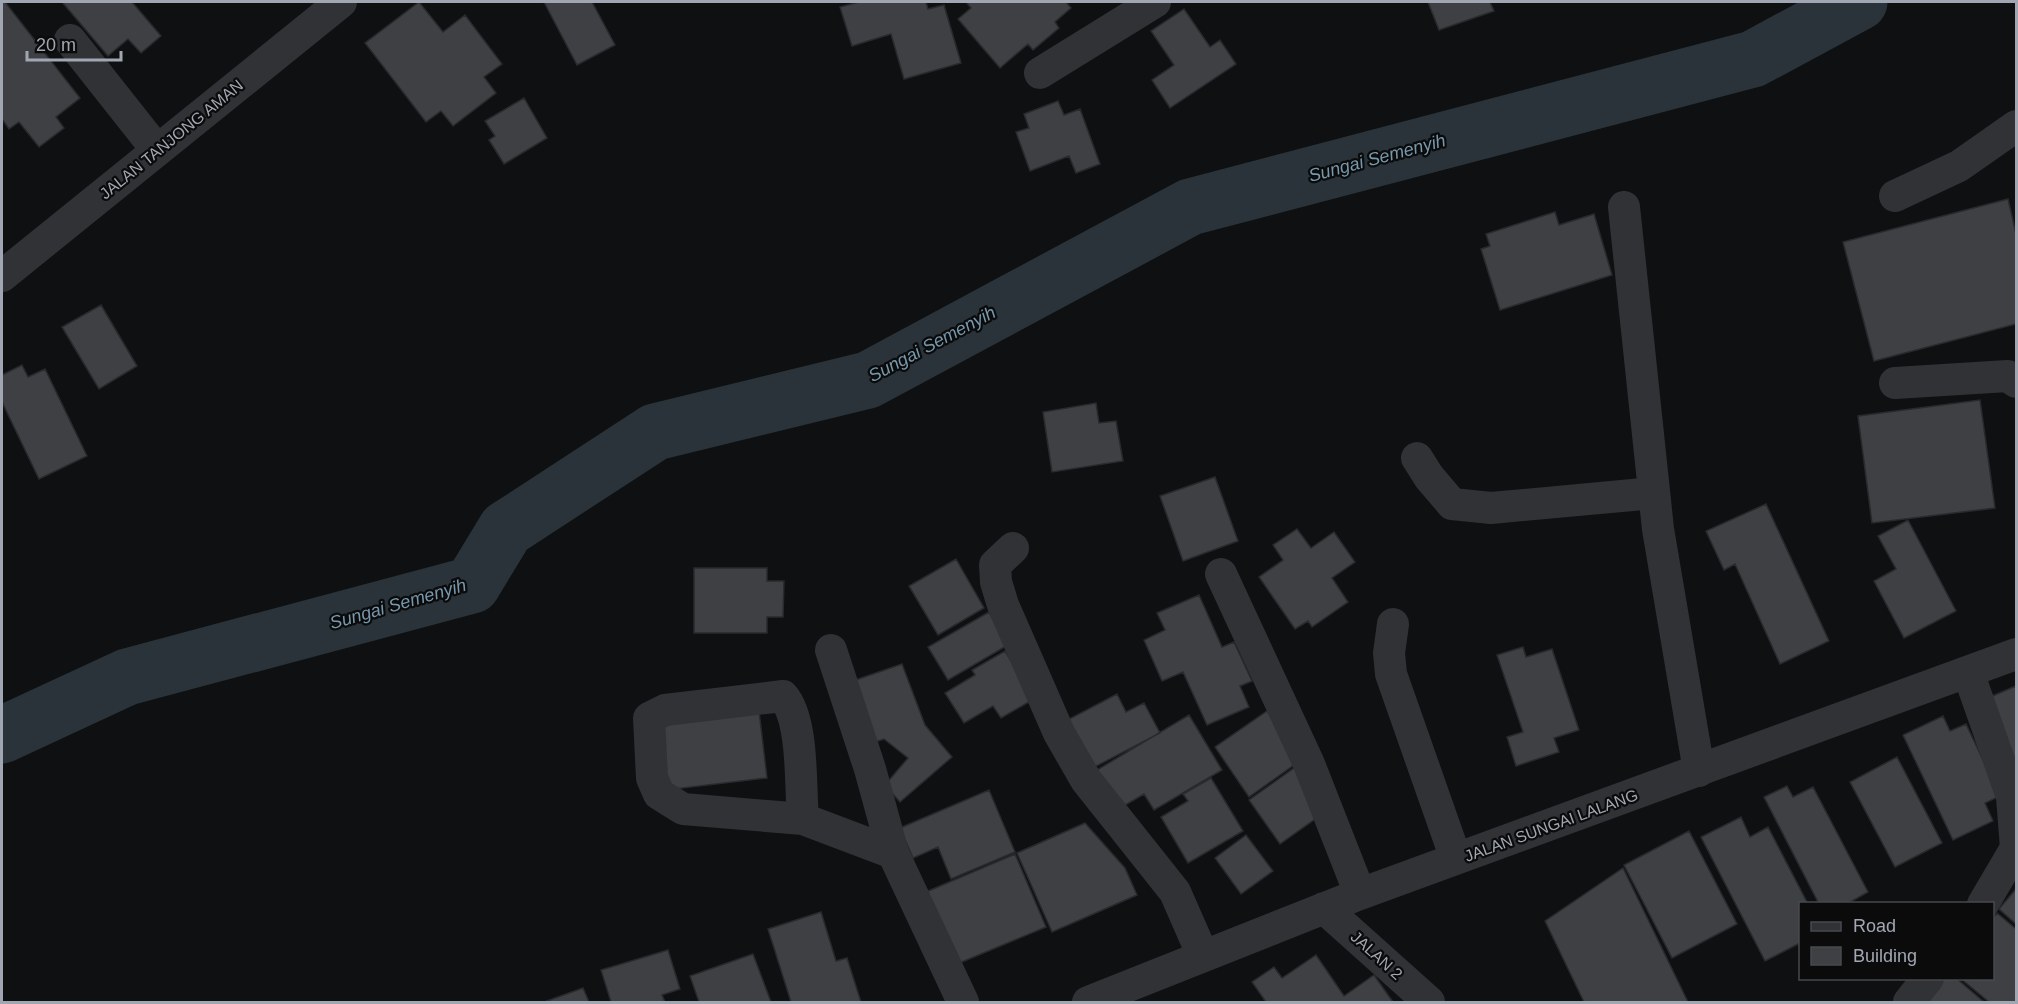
<svg xmlns="http://www.w3.org/2000/svg" width="2018" height="1004" font-family="Arial,sans-serif">
  <style>
    .lines { fill: none; stroke-linecap: round; stroke-linejoin: round }
    .river { stroke: #293339; stroke-width: 57 }
    .building { fill: #3e4044; stroke: #292a2d; stroke-width: 1.5 }
    .minor { stroke: #313236; stroke-width: 32 }
    .labels { text-anchor: middle; stroke-width: 4.5; stroke-linejoin: round; paint-order: stroke }
    .street-label { font-size: 16px; fill: #a1a7b2; stroke: #0b0b0c }
    .water-label { font-size: 18px; font-style: italic; fill: #7798ad; stroke: #0b0b0c }
  </style>
  <rect width="100%" height="100%" fill="#0f1011"/>
  <g class="lines">
    <!-- river -->
    <path class="river" d="M 2,735 L 127,677 L 472,585 L 506,529 L 655,432 L 868,380 L 1190,207 L 1753,59 L 1859,2"/>
  </g>
  <!-- building -->
  <path class="building" d="M 2,2 L 5,2 L 80,98 L 56,117 L 64,128 L 39,147 L 19,122 L 9,129 L 2,119 Z
    M 62,2 L 132,2 L 161,36 L 141,53 L 128,39 L 108,56 Z
    M 419,2 L 443,32 L 465,15 L 502,64 L 484,77 L 496,93 L 453,126 L 441,111 L 426,122 L 365,43 Z
    M 544,2 L 592,2 L 615,45 L 577,65 Z
    M 859,2 L 926,2 L 928,9 L 944,5 L 961,63 L 904,79 L 891,34 L 852,46 L 840,7 Z
    M 966,2 L 1066,2 L 1071,8 L 1055,22 L 1059,28 L 1033,50 L 1028,44 L 1000,68 L 958,19 L 971,8 Z
    M 1428,2 L 1490,2 L 1494,11 L 1439,30 Z
    M 1184,9 L 1210,47 L 1220,40 L 1236,64 L 1170,108 L 1152,80 L 1174,65 L 1151,31 Z
    M 524,98 L 547,138 L 504,164 L 489,140 L 495,136 L 485,121 Z
    M 1058,101 L 1064,115 L 1080,109 L 1100,164 L 1076,173 L 1069,156 L 1030,171 L 1016,132 L 1029,128 L 1024,114 Z
    M 2008,199 L 2016,234 L 2016,324 L 1874,361 L 1843,242 Z
    M 1555,212 L 1559,225 L 1594,214 L 1612,275 L 1500,310 L 1481,249 L 1490,246 L 1486,234 Z
    M 101,305 L 137,366 L 99,389 L 62,327 Z
    M 22,365 L 28,377 L 45,369 L 87,456 L 39,479 L 2,402 L 2,375 Z
    M 1980,400 L 1995,508 L 1872,523 L 1858,416 Z
    M 1096,403 L 1099,423 L 1116,421 L 1123,461 L 1052,472 L 1043,412 Z
    M 1215,477 L 1238,541 L 1183,561 L 1160,496 Z
    M 1766,504 L 1829,641 L 1780,664 L 1735,564 L 1724,570 L 1706,531 Z
    M 1908,520 L 1956,611 L 1904,638 L 1874,581 L 1896,569 L 1878,536 Z
    M 1297,529 L 1311,548 L 1334,532 L 1355,562 L 1332,578 L 1348,602 L 1312,627 L 1308,621 L 1295,629 L 1259,577 L 1283,560 L 1273,545 Z
    M 956,559 L 984,608 L 938,635 L 909,586 Z
    M 694,568 L 767,568 L 767,581 L 784,581 L 783,617 L 767,617 L 767,633 L 694,633 Z
    M 1199,595 L 1222,647 L 1234,642 L 1252,681 L 1240,686 L 1249,707 L 1207,725 L 1183,672 L 1162,681 L 1144,640 L 1165,630 L 1157,613 Z
    M 989,612 L 1008,645 L 948,680 L 928,647 Z
    M 1523,647 L 1526,657 L 1552,649 L 1579,730 L 1554,738 L 1559,752 L 1516,766 L 1507,737 L 1523,732 L 1497,655 Z
    M 1005,651 L 1034,699 L 1001,718 L 993,706 L 964,723 L 945,693 L 975,675 L 972,670 Z
    M 902,664 L 925,725 L 952,757 L 900,802 L 885,785 L 908,758 L 884,739 L 866,745 L 844,684 Z
    M 2016,686 L 2016,776 L 1983,700 Z
    M 1117,694 L 1126,712 L 1144,703 L 1160,733 L 1079,775 L 1054,727 Z
    M 759,711 L 767,778 L 666,790 L 658,723 Z
    M 1267,711 L 1301,760 L 1249,797 L 1215,747 Z
    M 1189,715 L 1222,770 L 1154,810 L 1144,794 L 1115,811 L 1092,773 Z
    M 1943,716 L 1950,731 L 1966,724 L 2000,796 L 1985,803 L 1993,821 L 1953,840 L 1903,735 Z
    M 1897,757 L 1942,843 L 1895,867 L 1850,782 Z
    M 1294,768 L 1325,812 L 1280,844 L 1249,800 Z
    M 1211,778 L 1243,831 L 1188,863 L 1161,817 L 1188,801 L 1183,794 Z
    M 1787,786 L 1793,797 L 1813,787 L 1868,892 L 1847,904 L 1819,904 L 1764,797 Z
    M 989,790 L 1015,852 L 951,879 L 938,847 L 913,858 L 900,828 Z
    M 1741,817 L 1750,837 L 1768,827 L 1808,904 L 1800,904 L 1800,943 L 1765,961 L 1701,837 Z
    M 1085,823 L 1125,868 L 1137,895 L 1052,932 L 1017,853 Z
    M 1689,831 L 1737,924 L 1672,958 L 1624,865 Z
    M 1246,835 L 1273,871 L 1241,894 L 1215,858 Z
    M 1015,854 L 1046,927 L 957,964 L 926,892 Z
    M 1623,868 L 1688,1002 L 1584,1002 L 1545,921 Z
    M 2016,889 L 2016,924 L 1999,909 Z
    M 821,912 L 836,961 L 847,958 L 861,1002 L 791,1002 L 768,929 Z
    M 1997,913 L 2016,929 L 2016,1002 L 1989,1002 L 1960,978 L 1992,978 L 1992,919 Z
    M 668,950 L 680,989 L 662,995 L 665,1002 L 611,1002 L 601,970 Z
    M 753,954 L 771,1002 L 699,1002 L 690,976 Z
    M 1316,955 L 1344,996 L 1374,975 L 1393,1002 L 1266,1002 L 1252,982 L 1274,967 L 1282,978 Z
    M 1942,978 L 1956,978 L 1984,1002 L 1922,1002 Z
    M 583,988 L 589,1002 L 544,1002 Z"/>
  <g class="lines">
    <!-- minor -->
    <path class="minor" d="M 70,40 L 157,150
      M 1040,73 L 1155,2
      M 1895,196 L 1959,166 L 2016,126
      M 1624,207 L 1658,529 L 1699,771
      M 2,276 L 341,2
      M 1895,383 L 2008,376 L 2016,382
      M 1417,458 L 1429,477 L 1452,504 L 1491,508 L 1654,493
      M 1013,548 L 995,565 L 996,582 L 1003,605 L 1059,733 L 1086,780 L 1175,892 L 1203,956
      M 1221,574 L 1309,764 L 1360,894
      M 1393,624 L 1389,653 L 1391,674 L 1456,859
      M 831,650 L 870,769 L 893,853 L 963,1002
      M 1968,672 L 2012,797 L 2016,848 L 1983,904
      M 803,819 C 800,786 804,720 783,696 L 665,710 L 649,718 L 652,778 L 659,794 L 683,809 L 803,819 L 893,853
      M 1324,908 L 1429,1002
      M 1088,1002 L 1360,894 L 2016,654
      M 1909,1002 L 1928,978"/>
  </g>
  <g class="labels">
    <!-- street labels -->
    <g class="street-label">
      <text transform="translate(171 139) rotate(-39)" y="6">JALAN TANJONG AMAN</text>
      <text transform="translate(1551 825) rotate(-20)" y="6">JALAN SUNGAI LALANG</text>
      <text transform="translate(1377 955) rotate(42)" y="6">JALAN 2</text>
    </g>
    <!-- water labels -->
    <g class="water-label">
      <text transform="translate(1377 158) rotate(-15)" y="6">Sungai Semenyih</text>
      <text transform="translate(932 344) rotate(-28)" y="6">Sungai Semenyih</text>
      <text transform="translate(398 604) rotate(-16)" y="6">Sungai Semenyih</text>
    </g>
  </g>
  <!-- border -->
  <rect width="2018" height="1004" fill="none" stroke="#a1a7b2" stroke-width="6"/>
  <!-- legend -->
  <rect x="1799" y="902" width="195" height="78" fill="#0b0b0c" stroke="#47494e" stroke-width="1.5"/>
  <rect x="1811" y="922" width="30" height="9" fill="#313236" stroke="#47494e" stroke-width="1.5"/>
  <text x="1853" y="932" font-size="18" fill="#a1a7b2">Road</text>
  <rect x="1811" y="947" width="30" height="18" fill="#3e4044" stroke="#47494e" stroke-width="1.5"/>
  <text x="1853" y="962" font-size="18" fill="#a1a7b2">Building</text>
  <!-- scale -->
  <path d="M27 51v9h94v-9" fill="none" stroke="#a1a7b2" stroke-width="3"/>
  <text x="36" y="51" font-size="18" fill="#a1a7b2" stroke="#0b0b0c" stroke-width="4.5" paint-order="stroke">20 m</text>
</svg>
